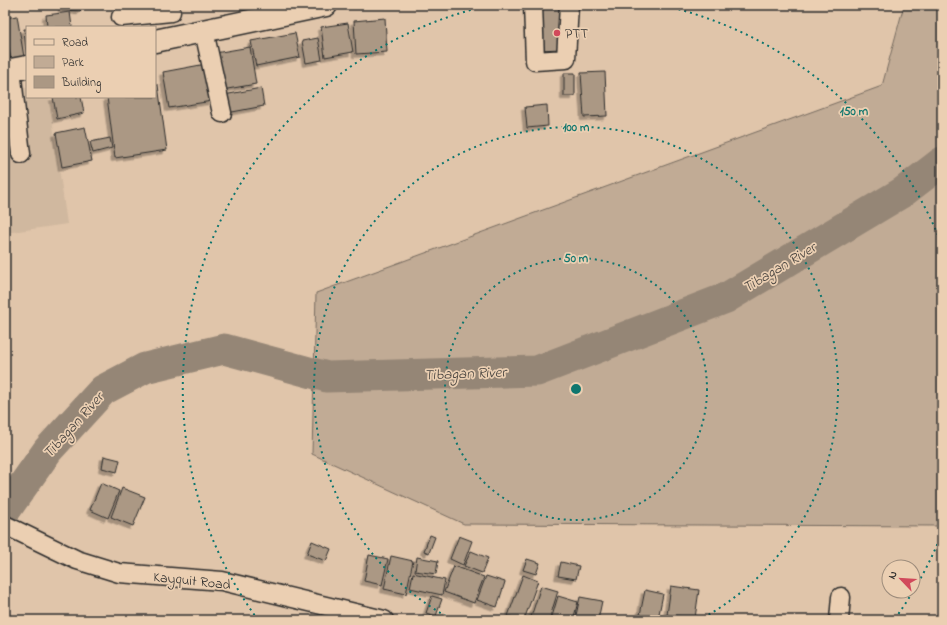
<svg xmlns="http://www.w3.org/2000/svg" width="947" height="625" font-family="'Indie Flower',sans-serif">
  <style>
    .built { fill: #d0b89f }
    .green { fill: #c1ab95; stroke: #766b60 }
    .lines { fill: none; stroke-linecap: round; stroke-linejoin: round }
    .river { stroke: #958676; stroke-width: 31 }
    .building { fill: #ab9884; stroke: #2b2b2b; filter: url(#shadow) }
    .minor-casing { stroke: #2b2b2b; stroke-width: 21 }
    .major-casing { stroke: #2b2b2b; stroke-width: 25 }
    .minor { stroke: #ebcfb2; stroke-width: 18 }
    .major { stroke: #ebcfb2; stroke-width: 22 }
    .ring { fill: none; stroke: #0f766e; stroke-width: 2; stroke-dasharray: 2 4 }
    .poi-dot { fill: #d1495b; stroke: #ebcfb2; stroke-width: 1.5 }
    .labels { text-anchor: middle; stroke-width: 3.5; stroke-linejoin: round; paint-order: stroke }
    .poi-label { font-size: 14px; fill: #2b2b2b; stroke: #ebcfb2; text-anchor: start }
    .street-label { font-size: 14px; fill: #2b2b2b; stroke: #ebcfb2 }
    .water-label { font-size: 15px; font-style: italic; fill: #46423e; stroke: #ebcfb2 }
    .centre { fill: #0f766e; stroke: #ebcfb2; stroke-width: 2 }
    .ring-label { font-size: 12px; text-anchor: middle; font-weight: bold; fill: #0f766e; stroke: #ebcfb2; stroke-width: 3.5; stroke-linejoin: round; paint-order: stroke }
  </style>
  <defs>
    <filter id="shadow"><feDropShadow dx="-3.5" dy="3.5" stdDeviation="0" flood-color="#0004"/></filter>
  </defs>
  <rect width="100%" height="100%" fill="#e0c5aa"/>
  <filter id="ink" filterUnits="userSpaceOnUse"><feTurbulence type="fractalNoise" baseFrequency=".025" numOctaves="2"/><feDisplacementMap in="SourceGraphic" scale="8" xChannelSelector="R" yChannelSelector="G"/><feConvolveMatrix kernelMatrix="1 2 1 2 8 2 1 2 1" color-interpolation-filters="sRGB"/></filter>
  <g filter="url(#ink)">
    <!-- built -->
    <path class="built" d="M 27,88 L 27,97 L 49,97 L 67,224 L 5,233 L 5,91 Z"/>
    <!-- green -->
    <path class="green" d="M 904,5 L 942,5 L 942,526 L 464,524 L 312,454 L 316,293 L 882,86 Z"/>
    <g class="lines">
      <!-- river -->
      <path class="river" d="M 5,511 L 48,450 L 103,390 L 145,368 L 224,349 L 327,377 L 537,371 L 726,298 L 903,192 L 942,162"/>
    </g>
    <!-- building -->
    <path class="building" d="M 62,5 L 81,5 L 81,11 L 62,10 Z
      M 247,5 L 279,5 L 247,8 Z
      M 538,5 L 559,5 L 561,49 L 540,50 Z
      M 70,12 L 72,27 L 47,27 L 46,15 Z
      M 17,16 L 24,57 L 11,60 L 5,28 L 5,18 Z
      M 385,18 L 387,52 L 356,54 L 354,21 Z
      M 348,23 L 353,52 L 325,57 L 321,27 Z
      M 24,29 L 27,29 L 27,55 L 26,55 Z
      M 295,33 L 300,57 L 256,66 L 251,41 Z
      M 318,38 L 322,60 L 306,63 L 302,41 Z
      M 250,47 L 256,84 L 222,90 L 215,53 Z
      M 206,64 L 212,101 L 169,108 L 163,72 Z
      M 605,72 L 607,116 L 584,117 L 581,73 Z
      M 564,73 L 575,73 L 575,96 L 564,96 Z
      M 155,85 L 158,85 L 167,150 L 115,158 L 107,97 L 155,97 Z
      M 261,88 L 264,106 L 227,113 L 224,95 Z
      M 53,97 L 81,97 L 84,113 L 57,119 Z
      M 547,105 L 548,126 L 527,128 L 525,107 Z
      M 85,127 L 92,161 L 62,167 L 56,133 Z
      M 110,138 L 112,148 L 93,153 L 90,142 Z
      M 104,456 L 120,460 L 117,472 L 102,468 Z
      M 101,483 L 119,491 L 108,518 L 90,510 Z
      M 122,488 L 145,497 L 133,526 L 111,517 Z
      M 430,535 L 435,537 L 429,553 L 424,551 Z
      M 459,536 L 472,541 L 463,565 L 450,559 Z
      M 312,541 L 331,549 L 326,561 L 307,554 Z
      M 471,551 L 488,558 L 482,573 L 464,566 Z
      M 369,555 L 388,559 L 382,585 L 364,581 Z
      M 391,556 L 413,561 L 406,594 L 384,589 Z
      M 417,557 L 438,561 L 436,574 L 415,571 Z
      M 527,559 L 540,563 L 536,574 L 523,570 Z
      M 561,562 L 579,566 L 576,579 L 558,576 Z
      M 454,566 L 484,577 L 474,603 L 444,592 Z
      M 413,573 L 445,580 L 442,595 L 410,588 Z
      M 523,575 L 538,581 L 524,620 L 519,620 L 508,616 Z
      M 486,576 L 505,582 L 497,607 L 477,600 Z
      M 541,586 L 558,591 L 549,620 L 530,620 Z
      M 671,586 L 699,590 L 695,618 L 667,615 Z
      M 645,590 L 663,594 L 658,619 L 640,615 Z
      M 432,596 L 442,599 L 436,616 L 426,613 Z
      M 558,596 L 578,602 L 573,620 L 551,620 Z
      M 580,597 L 602,601 L 598,620 L 575,620 Z"/>
    <g class="lines">
      <defs>
        <path id="minor" d="M 533,5 L 535,61 L 566,59 L 569,5
          M 121,17 L 171,12
          M 204,31 L 222,113
          M 11,70 L 21,154
          M 5,525 L 77,560 L 119,573 L 222,581 L 384,620
          M 839,620 L 841,597"/>
        <path id="major" d="M 155,41 L 326,5
          M 5,71 L 27,67"/>
      </defs>
      <!-- minor casing -->
      <use href="#minor" class="minor-casing"/>
      <!-- major casing -->
      <use href="#major" class="major-casing"/>
      <!-- minor -->
      <use href="#minor" class="minor"/>
      <!-- major -->
      <use href="#major" class="major"/>
    </g>
  </g>
  <!-- distance rings -->
  <g class="ring">
    <circle cx="576" cy="389" r="131"/>
    <path d="M451 619A262 262 0 1 1 701 619"/>
    <path d="M942 533A393 393 0 0 1 894 620M258 620A393 393 0 0 1 491 5M661 5A393 393 0 0 1 942 245"/>
  </g>
  <!-- markers -->
  <circle class="poi-dot" cx="557" cy="33" r="4"/>
  <g class="labels">
    <!-- poi labels -->
    <g class="poi-label">
      <text x="565" y="38">PTT</text>
    </g>
    <!-- street labels -->
    <g class="street-label">
      <text transform="translate(192 580) rotate(6)" y="5">Kayquit Road</text>
    </g>
    <!-- water labels -->
    <g class="water-label">
      <text transform="translate(779 267) rotate(-31)" y="5">Tibagan River</text>
      <text transform="translate(465 373) rotate(-2)" y="5">Tibagan River</text>
      <text transform="translate(73 425) rotate(-48)" y="5">Tibagan River</text>
    </g>
  </g>
  <circle cx="576" cy="389" r="6" class="centre"/>
  <g class="ring-label">
    <text x="854" y="115">150 m</text>
    <text x="576" y="131">100 m</text>
    <text x="576" y="262">50 m</text>
  </g>
  <!-- margin -->
  <rect width="947" height="625" fill="none" stroke="#ebcfb2" stroke-width="20"/>
  <rect x="10" y="10" width="927" height="605" fill="none" stroke="#2b2b2b" stroke-width="1.5" filter="url(#ink)"/>
  <!-- legend -->
  <rect x="26" y="26" width="130" height="72" fill="#ebcfb2" stroke="#9e8d7c"/>
  <rect x="34" y="39" width="20" height="6" fill="#ebcfb2" stroke="#9e8d7c"/>
  <text x="62" y="46" font-size="12" fill="#2b2b2b">Road</text>
  <rect x="34" y="56" width="20" height="12" fill="#c1ab95" stroke="#9e8d7c"/>
  <text x="62" y="66" font-size="12" fill="#2b2b2b">Park</text>
  <rect x="34" y="76" width="20" height="12" fill="#ab9884" stroke="#9e8d7c"/>
  <text x="62" y="86" font-size="12" fill="#2b2b2b">Building</text>
  <!-- north arrow -->
  <g transform="translate(901 579) rotate(295)"><circle r="19" fill="#ebcfb2" stroke="#9e8d7c"/>
  <path d="M0-3L7 15L0 10L-7 15Z" fill="#d1495b"/>
  <text y="-6" font-size="11" font-weight="bold" text-anchor="middle" fill="#2b2b2b">N</text>
  </g>
</svg>
